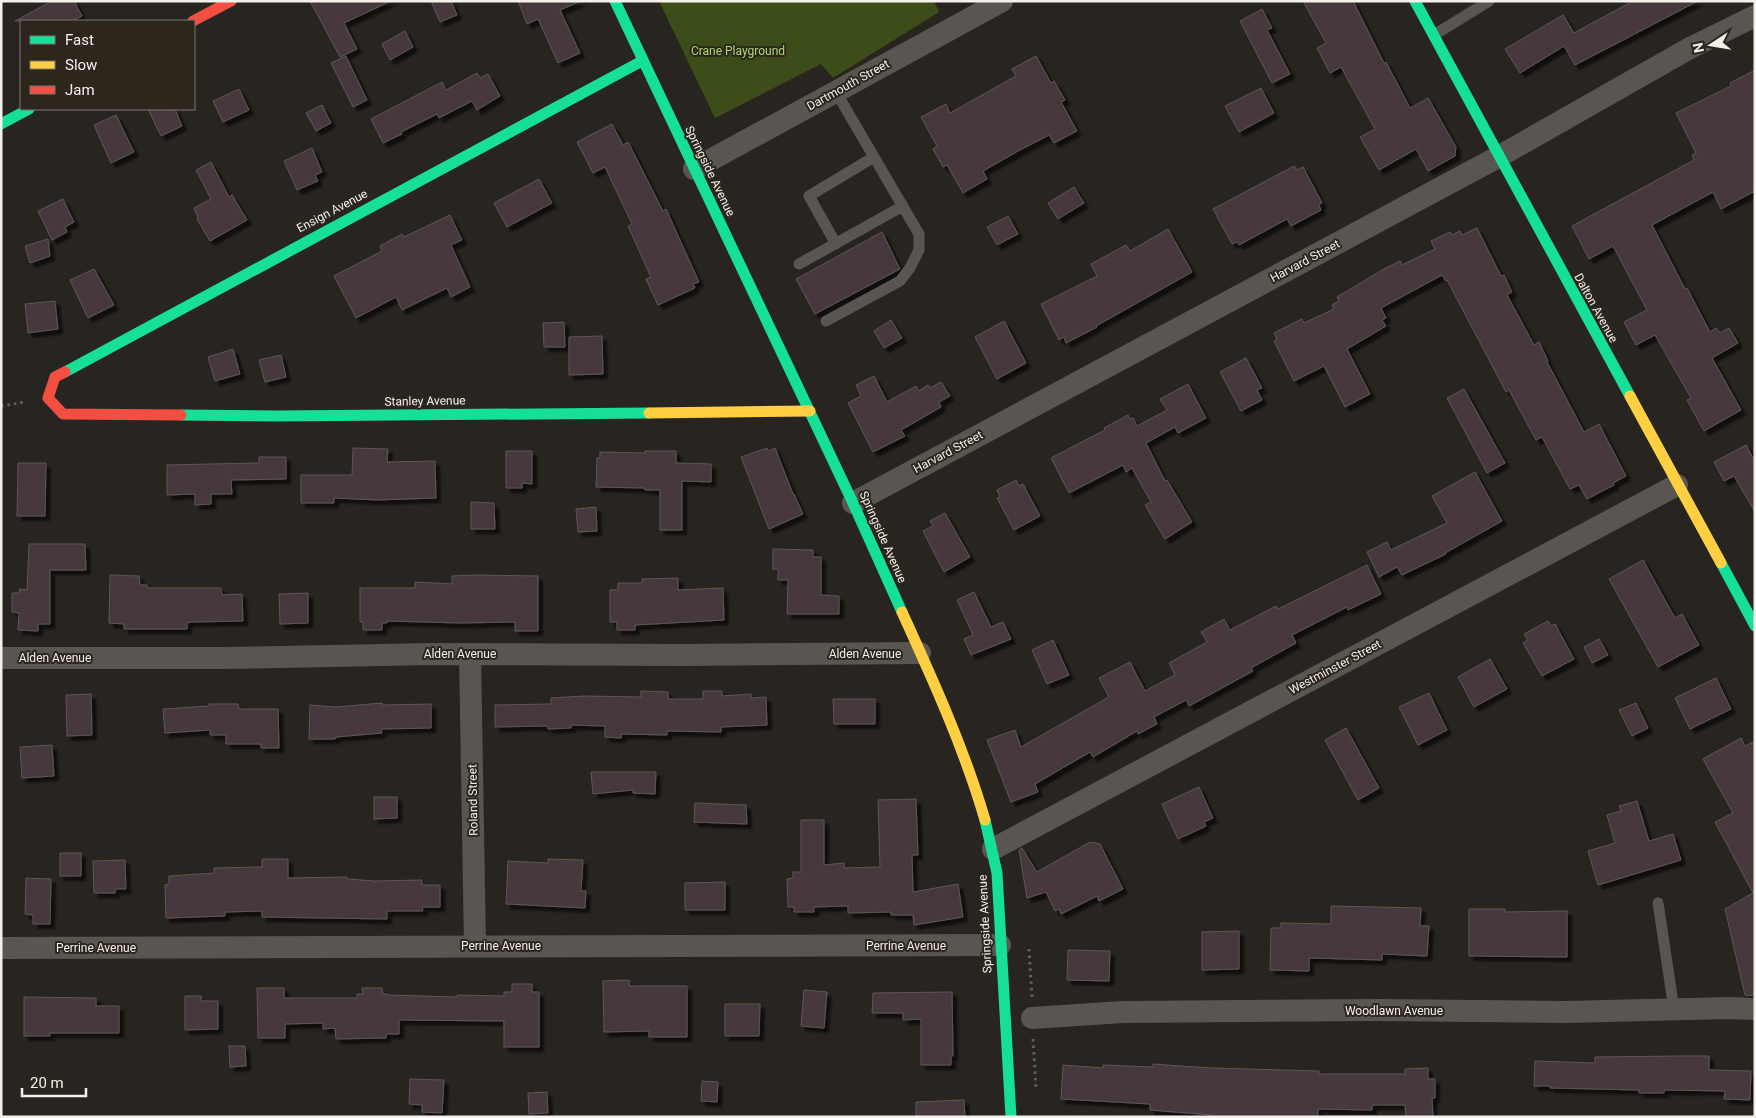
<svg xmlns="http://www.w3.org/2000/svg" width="1756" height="1118" font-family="Roboto,sans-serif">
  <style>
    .green { fill: #3d4d1a }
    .building { fill: #46373c; stroke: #5b5856; filter: url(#shadow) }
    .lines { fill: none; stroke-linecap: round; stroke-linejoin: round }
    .path { stroke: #615e5b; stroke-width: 3; stroke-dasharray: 2.5 4; stroke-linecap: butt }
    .lane { stroke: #595652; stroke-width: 11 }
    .street { stroke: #595652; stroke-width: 22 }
    .fast { stroke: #16e098; stroke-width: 11 }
    .slow { stroke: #ffcf43; stroke-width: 11 }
    .jam { stroke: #f24e42; stroke-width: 11 }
    .labels { text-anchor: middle; stroke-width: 4; stroke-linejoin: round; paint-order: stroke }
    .park-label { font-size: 12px; fill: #b2d771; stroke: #2c261c }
    .street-label { font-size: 12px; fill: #f4f0ea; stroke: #2c261c }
  </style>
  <defs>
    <filter id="shadow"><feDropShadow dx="4.5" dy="4.5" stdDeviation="1" flood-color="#0009"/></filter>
  </defs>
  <rect width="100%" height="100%" fill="#282520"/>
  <!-- green -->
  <path class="green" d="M 659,1 L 934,1 L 939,12 L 833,78 L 821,64 L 715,118 Z"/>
  <!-- building -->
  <path class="building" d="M 52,1 L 74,1 L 82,16 L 73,21 L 15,21 Z
    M 310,1 L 391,1 L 344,23 L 357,49 L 340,57 Z
    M 431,1 L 451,1 L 457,15 L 440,22 Z
    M 518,1 L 581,1 L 560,10 L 580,53 L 558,63 L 538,19 L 527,24 Z
    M 1303,1 L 1353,1 L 1384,63 L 1386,62 L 1410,108 L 1428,98 L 1456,147 L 1455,156 L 1428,171 L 1416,149 L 1379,170 L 1360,137 L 1375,129 L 1341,67 L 1330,73 L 1317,48 L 1326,43 Z
    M 1633,1 L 1698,1 L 1575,65 L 1564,46 L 1520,73 L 1505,49 L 1563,15 L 1574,33 Z
    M 1262,9 L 1272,28 L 1267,30 L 1290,74 L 1272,83 L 1240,21 Z
    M 405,31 L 413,47 L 390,60 L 382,44 Z
    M 346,56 L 367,100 L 353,107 L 331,63 Z
    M 1036,56 L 1051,83 L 1054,81 L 1065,100 L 1061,102 L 1077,131 L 1054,143 L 1049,135 L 1020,150 L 983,171 L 987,179 L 963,193 L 947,165 L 943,167 L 933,149 L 937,146 L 921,117 L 946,104 L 950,113 L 1016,76 L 1012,69 Z
    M 1755,70 L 1755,191 L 1721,209 L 1713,192 L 1652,225 L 1685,289 L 1687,288 L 1710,332 L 1716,328 L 1720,333 L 1729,328 L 1738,343 L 1712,358 L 1741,410 L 1704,431 L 1687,400 L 1691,398 L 1655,335 L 1636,345 L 1624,322 L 1647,310 L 1613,246 L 1589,259 L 1572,226 L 1694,160 L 1692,155 L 1696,153 L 1676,113 L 1731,86 L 1730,83 Z
    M 477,73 L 480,78 L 488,74 L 500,96 L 477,110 L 472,101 L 439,118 L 437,114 L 401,132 L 402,134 L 383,143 L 371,119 L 442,82 L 446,90 Z
    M 1261,88 L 1274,113 L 1239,132 L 1225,106 Z
    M 239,89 L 249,110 L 223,122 L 213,101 Z
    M 322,105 L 331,123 L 316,131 L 306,113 Z
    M 148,109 L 175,109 L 182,126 L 161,136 Z
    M 116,115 L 134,152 L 111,163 L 94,125 Z
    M 612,124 L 623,145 L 628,142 L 663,211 L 666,209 L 699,282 L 693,284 L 695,288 L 658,305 L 646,279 L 651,277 L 628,226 L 632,224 L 605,167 L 593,173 L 577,142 Z
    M 312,148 L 322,172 L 315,175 L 318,181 L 297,190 L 284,161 Z
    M 211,162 L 229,197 L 232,195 L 247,220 L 210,241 L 197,219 L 198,218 L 194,208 L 211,199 L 196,170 Z
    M 1294,166 L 1297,170 L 1303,167 L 1322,203 L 1319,205 L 1321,210 L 1291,226 L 1287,219 L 1239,245 L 1237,242 L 1232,244 L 1213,209 Z
    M 539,179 L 552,203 L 507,227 L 494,203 Z
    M 1074,187 L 1084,203 L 1058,219 L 1048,203 Z
    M 63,199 L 74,222 L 65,227 L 67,232 L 52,240 L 38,211 Z
    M 450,215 L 462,240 L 451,245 L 470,287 L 451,297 L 447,288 L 402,310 L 396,297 L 356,318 L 334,276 L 382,251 L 380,246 L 402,234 L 404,237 Z
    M 1008,216 L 1018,234 L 997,245 L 987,227 Z
    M 1477,228 L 1501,276 L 1504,275 L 1512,292 L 1507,295 L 1534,345 L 1539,342 L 1548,361 L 1547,362 L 1584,432 L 1599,424 L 1626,476 L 1613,483 L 1614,485 L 1587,499 L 1579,485 L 1570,489 L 1542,437 L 1536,440 L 1509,390 L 1506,392 L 1447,280 L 1446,281 L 1442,275 L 1381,308 L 1386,318 L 1382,320 L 1386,326 L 1347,349 L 1370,394 L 1345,407 L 1324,366 L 1294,381 L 1274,341 L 1277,339 L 1274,333 L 1302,319 L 1304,323 L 1334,309 L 1332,305 L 1339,301 L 1337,297 L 1384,269 L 1400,261 L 1402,265 L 1435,249 L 1431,241 L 1450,232 L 1452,235 L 1460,231 L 1462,235 Z
    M 1168,229 L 1192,272 L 1096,326 L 1097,327 L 1066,343 L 1064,337 L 1059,340 L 1041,304 L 1097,276 L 1091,264 L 1126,245 L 1130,251 Z
    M 882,232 L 900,269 L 815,314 L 796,279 Z
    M 48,239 L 50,256 L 30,263 L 25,246 Z
    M 94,269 L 114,305 L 88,318 L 70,280 Z
    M 55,301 L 58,329 L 28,333 L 25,304 Z
    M 891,320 L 902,338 L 884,348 L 874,331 Z
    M 1004,321 L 1026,363 L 997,379 L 975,337 Z
    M 564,322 L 565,347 L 544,347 L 543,323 Z
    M 602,336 L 603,374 L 569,375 L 569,337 Z
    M 233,349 L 240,374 L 215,381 L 208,357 Z
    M 281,355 L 286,377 L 265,382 L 259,360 Z
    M 1246,358 L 1262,388 L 1257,390 L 1262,400 L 1241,411 L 1220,372 Z
    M 874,376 L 887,402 L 916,386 L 919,391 L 928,385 L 930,388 L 941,382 L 950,396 L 939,402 L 941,407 L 901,430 L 905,436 L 873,452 L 848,403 L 861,396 L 856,385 Z
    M 1188,384 L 1206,418 L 1178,433 L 1175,427 L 1146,443 L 1165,481 L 1167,480 L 1192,522 L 1165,539 L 1145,505 L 1151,502 L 1132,468 L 1126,472 L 1123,465 L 1069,493 L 1051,458 L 1105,430 L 1104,428 L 1128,415 L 1130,419 L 1133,418 L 1137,426 L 1167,410 L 1160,399 Z
    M 1464,389 L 1505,463 L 1487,473 L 1447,398 Z
    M 1746,445 L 1755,462 L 1755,512 L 1734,476 L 1724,481 L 1714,462 Z
    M 353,448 L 388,449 L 387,462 L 435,461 L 436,498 L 378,500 L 334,498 L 334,503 L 301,503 L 301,475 L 352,475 Z
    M 767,448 L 768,451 L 775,448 L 793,494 L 794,494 L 803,514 L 769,529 L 741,457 Z
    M 506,451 L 532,451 L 532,484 L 522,483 L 522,488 L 506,488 Z
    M 645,451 L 676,451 L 676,463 L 711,464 L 711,482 L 682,481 L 682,530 L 660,530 L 660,490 L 645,490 L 645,488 L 596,487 L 597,458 L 600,458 L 600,452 L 645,453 Z
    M 259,457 L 286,457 L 286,479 L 231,480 L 232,494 L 211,494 L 211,504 L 195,505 L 195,494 L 167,495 L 167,465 L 259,463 Z
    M 18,463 L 46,463 L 45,516 L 17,516 Z
    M 1475,472 L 1502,521 L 1445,553 L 1446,554 L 1402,575 L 1397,567 L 1379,577 L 1367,552 L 1387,542 L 1391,550 L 1395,548 L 1447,523 L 1432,496 Z
    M 1016,480 L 1019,486 L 1023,484 L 1040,516 L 1014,530 L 997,498 L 1000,497 L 997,490 Z
    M 471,502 L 494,503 L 495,529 L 471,529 Z
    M 596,507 L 597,531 L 578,532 L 576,509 Z
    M 945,513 L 970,557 L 944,572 L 923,531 L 933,526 L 930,521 Z
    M 29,544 L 85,544 L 86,570 L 50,570 L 50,624 L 38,624 L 38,631 L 18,630 L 19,613 L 12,612 L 12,593 L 20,593 L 19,589 L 27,590 Z
    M 773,549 L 813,550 L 813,557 L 821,557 L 821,595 L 839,596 L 839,614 L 787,614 L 788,580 L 778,580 L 778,569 L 773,569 Z
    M 1643,560 L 1675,618 L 1682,614 L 1699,645 L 1658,667 L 1609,579 Z
    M 1367,565 L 1381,594 L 1348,610 L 1347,607 L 1343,609 L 1292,635 L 1296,643 L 1251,668 L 1253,671 L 1189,706 L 1186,700 L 1154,717 L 1157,724 L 1138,734 L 1137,731 L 1093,757 L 1090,752 L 1035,784 L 1038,792 L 1011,802 L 987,740 L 1015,730 L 1021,747 L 1109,697 L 1099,678 L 1130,662 L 1145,691 L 1175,675 L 1169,663 L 1207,642 L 1201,632 L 1224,619 L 1230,630 L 1276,606 L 1278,609 Z
    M 110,575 L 139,576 L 140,585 L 147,585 L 147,588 L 221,588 L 222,595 L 242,594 L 243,621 L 191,622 L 187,623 L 187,629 L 124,629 L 124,624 L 109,623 Z
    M 476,575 L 538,576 L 538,631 L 515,631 L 515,622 L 460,623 L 387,621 L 387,623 L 382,623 L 382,630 L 363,630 L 363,622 L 360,622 L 360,588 L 415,588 L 415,582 L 452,584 L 452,576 Z
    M 678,578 L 678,590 L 723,588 L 724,620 L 635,625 L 635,630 L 617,630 L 617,622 L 610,622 L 610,590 L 618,590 L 618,583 L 642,583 L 642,579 Z
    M 974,592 L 991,627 L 1003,622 L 1011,639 L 971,655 L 964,639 L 973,635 L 957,600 Z
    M 308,593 L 308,623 L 280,624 L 279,594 Z
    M 1548,621 L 1551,626 L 1555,624 L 1574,659 L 1542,676 L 1523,643 L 1528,640 L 1524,634 Z
    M 1599,639 L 1608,655 L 1592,663 L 1584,647 Z
    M 1053,640 L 1069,675 L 1047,684 L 1032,650 Z
    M 1490,659 L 1507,689 L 1474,707 L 1458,677 Z
    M 1716,678 L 1731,709 L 1690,729 L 1675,698 Z
    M 641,691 L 668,692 L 668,699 L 703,699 L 703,691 L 722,691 L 722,696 L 751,694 L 751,698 L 766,697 L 767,725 L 721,727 L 721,732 L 667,731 L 667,735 L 621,734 L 621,738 L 605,737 L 605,726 L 571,725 L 571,728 L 548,729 L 547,726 L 495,727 L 495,705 L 551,704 L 551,698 L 584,696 L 641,697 Z
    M 1429,693 L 1447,730 L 1418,745 L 1399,707 Z
    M 91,694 L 92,735 L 67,736 L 66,695 Z
    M 833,699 L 875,699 L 875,724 L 834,724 Z
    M 382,703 L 383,705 L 431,704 L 431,728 L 381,729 L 382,733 L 336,737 L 335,739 L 309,739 L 310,705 L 336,707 Z
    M 1636,703 L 1648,728 L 1632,736 L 1619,710 Z
    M 209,704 L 238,704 L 239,709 L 278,709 L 279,748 L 261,748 L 261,744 L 226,744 L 226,735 L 210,735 L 210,730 L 165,733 L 163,709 L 209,706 Z
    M 1346,728 L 1379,788 L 1358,800 L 1325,740 Z
    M 1741,738 L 1745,746 L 1755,741 L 1755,996 L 1745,995 L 1725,909 L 1753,893 L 1715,822 L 1733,813 L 1703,759 Z
    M 52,745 L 54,776 L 22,778 L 20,747 Z
    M 591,772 L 656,772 L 655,794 L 633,793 L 633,790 L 593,794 Z
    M 1199,787 L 1213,818 L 1204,822 L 1206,826 L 1178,839 L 1162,804 Z
    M 374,797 L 397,797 L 397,818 L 374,819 Z
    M 916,799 L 918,855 L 912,855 L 913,892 L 958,884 L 963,917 L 914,925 L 913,915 L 891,915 L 891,912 L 848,913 L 848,906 L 814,907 L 814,912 L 794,912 L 794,907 L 788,907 L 787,879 L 793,878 L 793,872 L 801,872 L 801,820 L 824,820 L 824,865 L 844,863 L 844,868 L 880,867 L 878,800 Z
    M 1637,801 L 1649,841 L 1673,834 L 1681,860 L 1598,885 L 1588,851 L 1615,843 L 1607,815 L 1621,811 L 1619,806 Z
    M 695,803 L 746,805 L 747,824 L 694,822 Z
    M 1090,842 L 1100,844 L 1123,889 L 1099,901 L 1097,896 L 1061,914 L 1059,909 L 1055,911 L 1046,892 L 1027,898 L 1019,850 L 1022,848 L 1037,872 Z
    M 60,853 L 81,853 L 81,876 L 60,876 Z
    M 262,859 L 288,859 L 288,878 L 347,877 L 347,879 L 375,881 L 422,880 L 422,885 L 440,885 L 440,907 L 422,907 L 423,911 L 387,911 L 387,919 L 262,917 L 262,911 L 225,912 L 225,916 L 166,918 L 165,885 L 169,884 L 169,876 L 214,873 L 214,868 L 262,867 Z
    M 548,859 L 583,860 L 581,891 L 586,891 L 585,908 L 506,904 L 508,861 L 548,863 Z
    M 125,860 L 126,889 L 115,889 L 115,893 L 94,893 L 93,861 Z
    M 26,878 L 51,879 L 50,924 L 33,924 L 33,915 L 25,914 Z
    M 725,882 L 725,910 L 685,910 L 685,883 Z
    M 1331,906 L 1421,908 L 1420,926 L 1429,926 L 1427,956 L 1382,954 L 1382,960 L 1309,958 L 1309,971 L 1270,970 L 1271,928 L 1281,928 L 1281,923 L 1331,924 Z
    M 1469,909 L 1505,909 L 1505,912 L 1567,911 L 1567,957 L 1469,956 Z
    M 1239,931 L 1239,969 L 1202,970 L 1202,932 Z
    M 1068,950 L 1110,951 L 1109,981 L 1067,980 Z
    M 629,980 L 630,986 L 687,986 L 687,1037 L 649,1037 L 649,1031 L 604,1032 L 603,981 Z
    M 512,984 L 532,984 L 532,992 L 539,992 L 539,1047 L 504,1047 L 504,1021 L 399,1020 L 399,1034 L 386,1034 L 386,1038 L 336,1039 L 335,1028 L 323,1029 L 323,1023 L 285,1024 L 285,1038 L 258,1038 L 257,988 L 284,988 L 284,998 L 357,998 L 357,994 L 363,994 L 362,988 L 382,988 L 383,994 L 387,994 L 387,995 L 457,997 L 457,995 L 504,996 L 504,992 L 512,992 Z
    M 804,990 L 827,992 L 824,1028 L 801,1026 Z
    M 952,992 L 953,1056 L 951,1056 L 951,1065 L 921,1065 L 921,1019 L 903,1020 L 903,1013 L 872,1013 L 873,993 Z
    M 185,996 L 201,996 L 201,1001 L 218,1001 L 218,1029 L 185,1030 Z
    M 24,997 L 96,998 L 96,1006 L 119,1006 L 119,1033 L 50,1033 L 50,1036 L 24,1036 Z
    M 725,1004 L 760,1004 L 759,1036 L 725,1036 Z
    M 229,1046 L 245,1046 L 246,1066 L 230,1067 Z
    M 1681,1056 L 1709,1056 L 1709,1070 L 1751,1071 L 1750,1100 L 1724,1099 L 1725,1091 L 1664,1090 L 1664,1093 L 1639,1093 L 1639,1090 L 1550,1088 L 1550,1086 L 1534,1086 L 1535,1061 L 1595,1063 L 1595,1057 Z
    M 1153,1064 L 1211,1068 L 1319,1071 L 1319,1074 L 1405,1074 L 1405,1069 L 1428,1068 L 1428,1079 L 1435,1079 L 1435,1098 L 1432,1098 L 1433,1117 L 1406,1117 L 1405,1105 L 1372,1105 L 1372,1110 L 1318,1109 L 1318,1117 L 1212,1117 L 1212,1115 L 1150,1110 L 1150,1104 L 1061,1099 L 1063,1065 L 1103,1068 L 1103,1065 L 1153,1067 Z
    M 410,1079 L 444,1080 L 442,1113 L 422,1112 L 422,1105 L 409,1104 Z
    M 702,1081 L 718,1082 L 717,1102 L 701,1101 Z
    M 547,1092 L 548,1113 L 529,1114 L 528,1093 Z
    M 964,1100 L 965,1117 L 916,1117 L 916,1102 Z"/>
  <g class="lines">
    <!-- path -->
    <path class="path" d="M 1,406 L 25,402
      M 1029,949 L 1032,998
      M 1033,1039 L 1036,1088"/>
    <!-- lane -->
    <path class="lane" d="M 1434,35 L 1489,1
      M 836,244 L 809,196 L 874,157
      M 799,264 L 903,206
      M 826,321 L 900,281 L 910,268 L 919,250 L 919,234 L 836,92
      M 1658,903 L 1674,1009"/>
    <!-- street -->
    <path class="street" d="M 694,169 L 1002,1
      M 853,503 L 1498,157 L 1690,48 L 1755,16
      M 470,654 L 475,946
      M 1,658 L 224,658 L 433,654 L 684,655 L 920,653
      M 993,849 L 1677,485
      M 1,948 L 1000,945
      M 1032,1018 L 1123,1012 L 1378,1010 L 1566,1012 L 1729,1008 L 1755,1009"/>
    <!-- fast -->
    <path class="fast" d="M 615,1 L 853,503 L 902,612
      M 1415,1 L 1630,396
      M 1,124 L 29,109
      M 65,372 L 642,61
      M 181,415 L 276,416 L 649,413
      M 1721,563 L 1755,626
      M 985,820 L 997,873 L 1011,1117"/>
    <!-- slow -->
    <path class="slow" d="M 1630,396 L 1721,563
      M 649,413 L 810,411
      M 902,612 C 933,680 964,748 985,820"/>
    <!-- jam -->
    <path class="jam" d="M 193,21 L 231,1
      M 65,372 L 55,377 L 48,398 L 63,414 L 181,415"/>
  </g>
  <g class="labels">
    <!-- park labels -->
    <g class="park-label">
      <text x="738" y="55">Crane Playground</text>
    </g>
    <!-- street labels -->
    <g class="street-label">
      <text transform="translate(848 85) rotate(-29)" y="4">Dartmouth Street</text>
      <text transform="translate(710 171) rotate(64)" y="4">Springside Avenue</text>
      <text transform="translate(332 211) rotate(-28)" y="4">Ensign Avenue</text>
      <text transform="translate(1305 261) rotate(-28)" y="4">Harvard Street</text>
      <text transform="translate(1596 308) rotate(61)" y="4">Dalton Avenue</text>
      <text transform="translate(425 401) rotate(-1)" y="4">Stanley Avenue</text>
      <text transform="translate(948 452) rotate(-28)" y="4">Harvard Street</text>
      <text transform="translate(883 537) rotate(66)" y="4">Springside Avenue</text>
      <text x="460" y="658">Alden Avenue</text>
      <text x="865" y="658">Alden Avenue</text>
      <text x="55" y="662">Alden Avenue</text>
      <text transform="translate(1335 667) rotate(-28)" y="4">Westminster Street</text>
      <text transform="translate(473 800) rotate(-91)" y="4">Roland Street</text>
      <text transform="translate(985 924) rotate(-93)" y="4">Springside Avenue</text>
      <text x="501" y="950">Perrine Avenue</text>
      <text x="906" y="950">Perrine Avenue</text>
      <text x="96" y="952">Perrine Avenue</text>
      <text x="1394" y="1015">Woodlawn Avenue</text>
    </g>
  </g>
  <!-- border -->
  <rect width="1756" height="1118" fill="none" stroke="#f4f0ea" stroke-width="5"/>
  <!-- legend -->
  <rect x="20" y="20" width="175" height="90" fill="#2c261c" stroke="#7c776e"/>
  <rect x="30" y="36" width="25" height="8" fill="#16e098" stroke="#7c776e"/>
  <text x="65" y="45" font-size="15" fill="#f4f0ea">Fast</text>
  <rect x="30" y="61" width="25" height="8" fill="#ffcf43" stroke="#7c776e"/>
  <text x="65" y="70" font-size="15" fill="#f4f0ea">Slow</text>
  <rect x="30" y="86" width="25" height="8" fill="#f24e42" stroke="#7c776e"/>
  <text x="65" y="95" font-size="15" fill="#f4f0ea">Jam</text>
  <!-- north arrow -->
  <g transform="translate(1711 45) rotate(258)" stroke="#2c261c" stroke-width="4" paint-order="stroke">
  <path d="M0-4L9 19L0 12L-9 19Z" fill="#f4f0ea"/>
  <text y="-8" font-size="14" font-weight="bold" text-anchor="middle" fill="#f4f0ea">N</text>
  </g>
  <!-- scale -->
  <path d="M22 1088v8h64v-8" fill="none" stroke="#f4f0ea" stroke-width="2.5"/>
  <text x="30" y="1088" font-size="15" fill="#f4f0ea" stroke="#2c261c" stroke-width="4" paint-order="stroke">20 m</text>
</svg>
